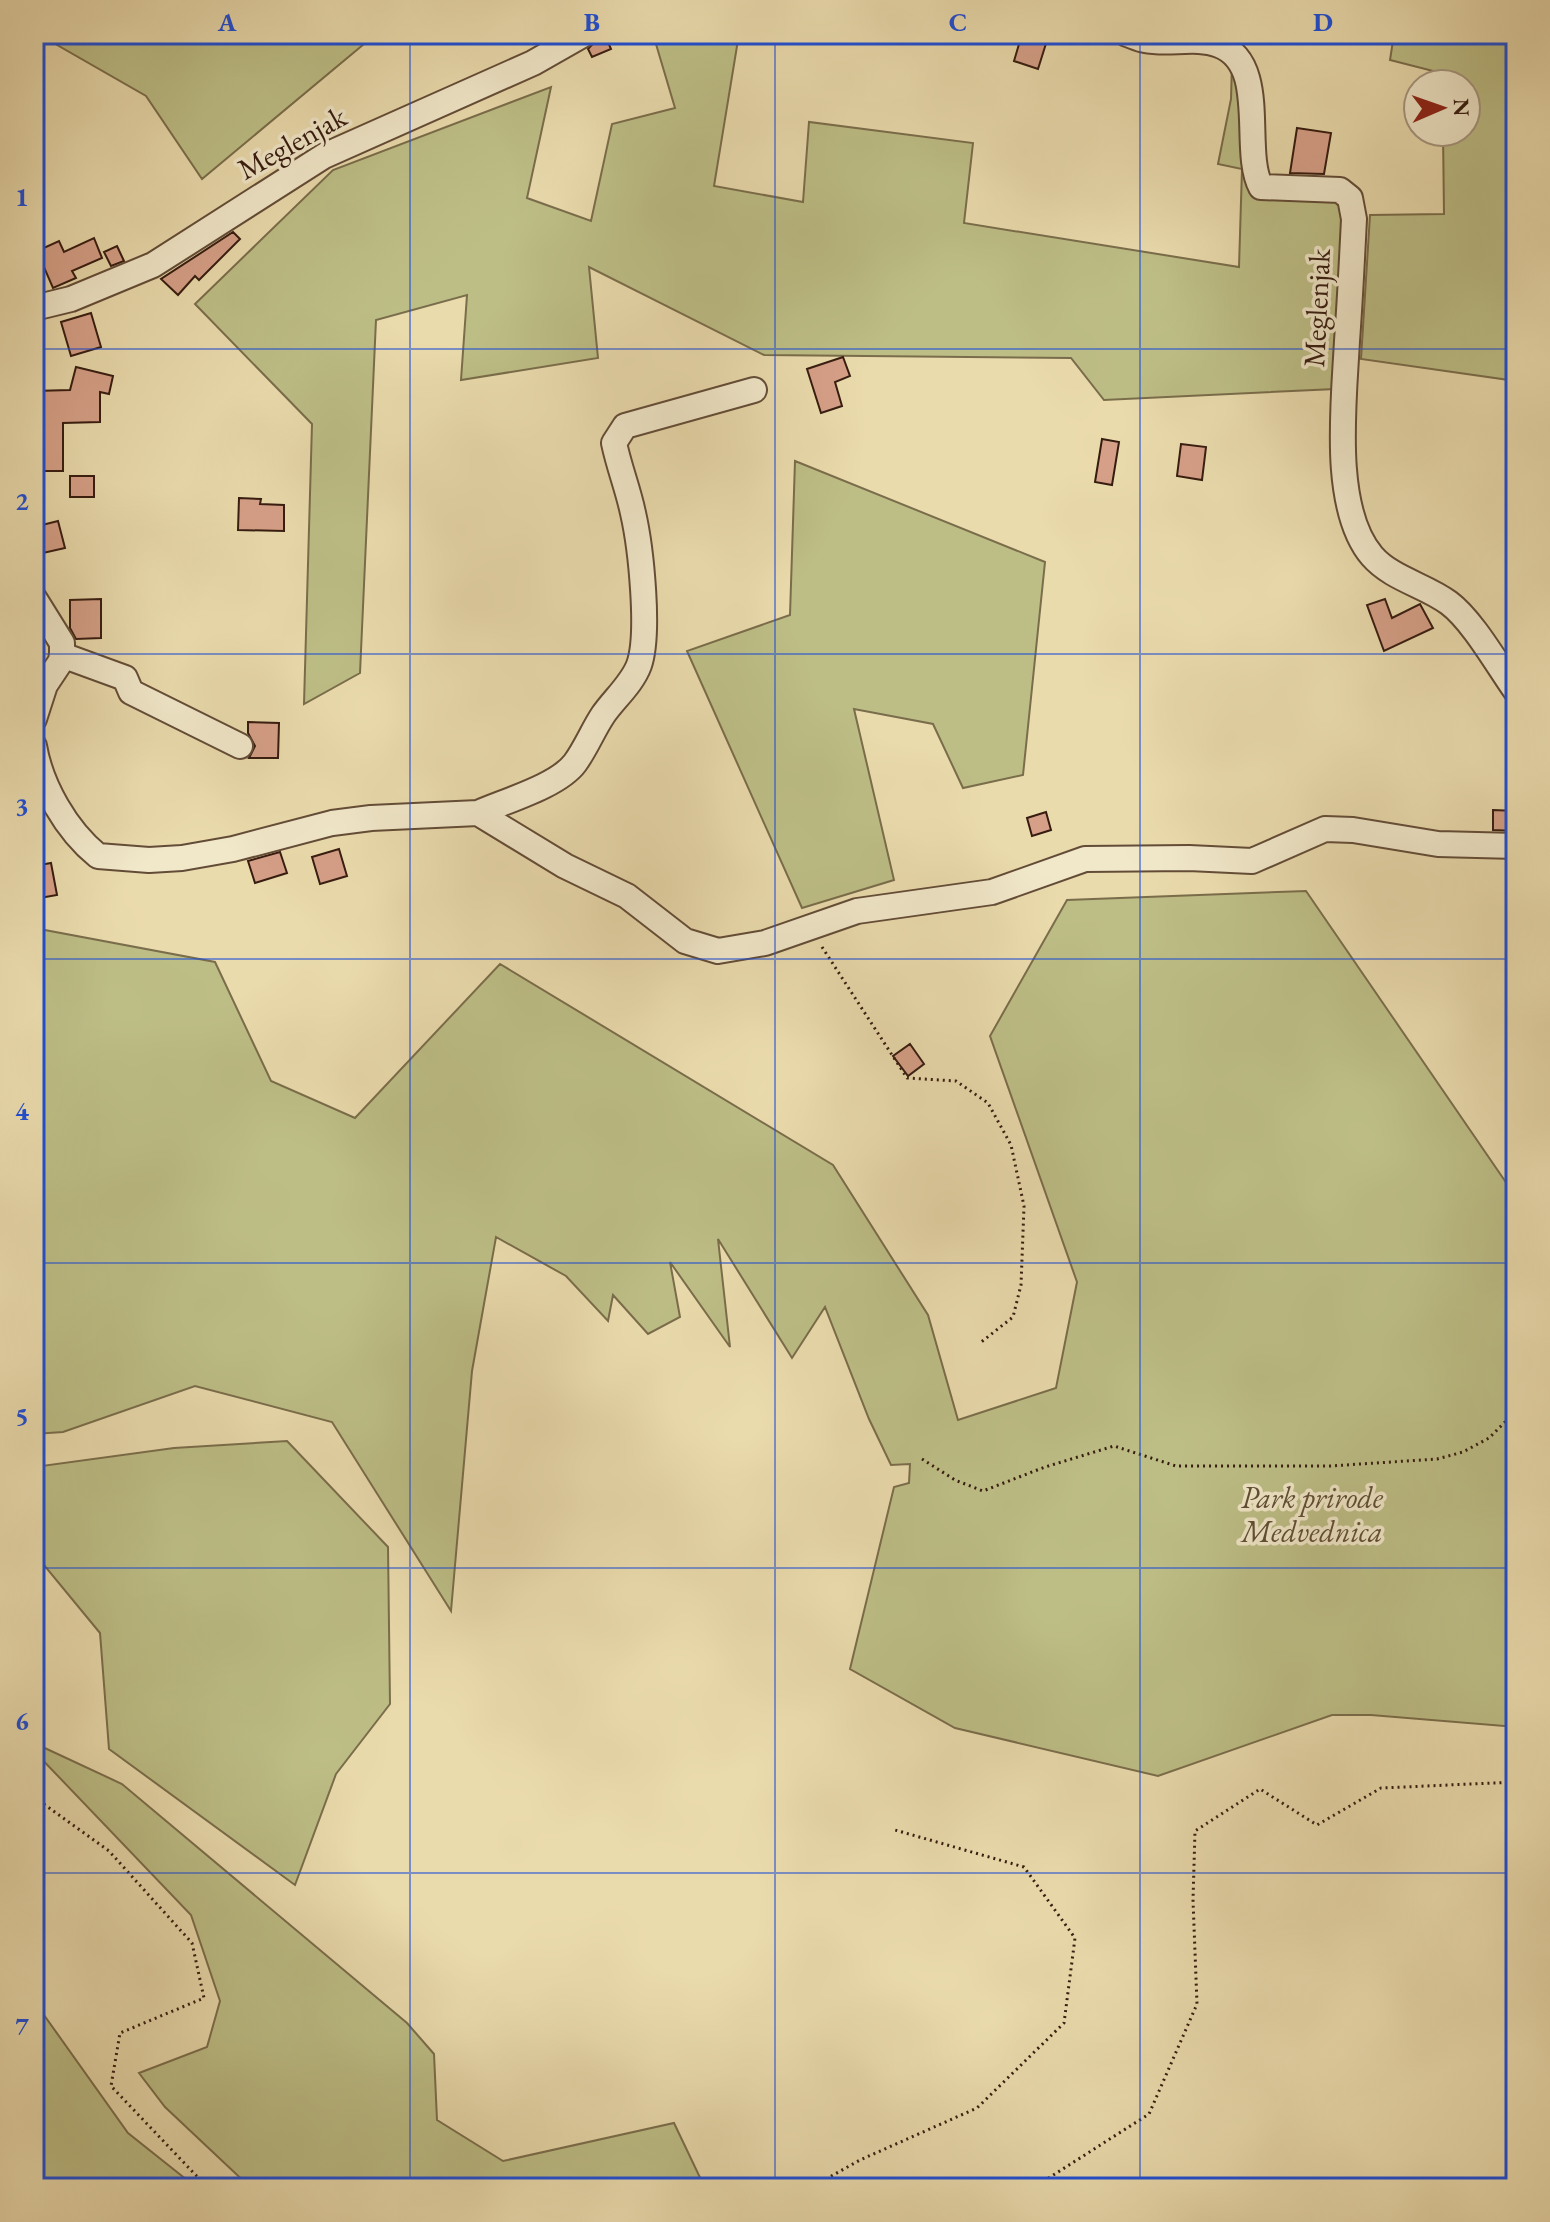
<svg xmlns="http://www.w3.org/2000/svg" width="1550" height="2222" font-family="'EB Garamond',serif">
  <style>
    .green { fill: #bdbe86; stroke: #7a6d4b; stroke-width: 2 }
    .building { fill: #d6a088; stroke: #361c10; stroke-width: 2 }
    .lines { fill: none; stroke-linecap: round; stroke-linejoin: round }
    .minor-casing { stroke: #634c37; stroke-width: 28 }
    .path { stroke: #361c10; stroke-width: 3; stroke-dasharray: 2 4; stroke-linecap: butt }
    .minor { stroke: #f1e8ca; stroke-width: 24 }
    .grid { fill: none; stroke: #1d4ed8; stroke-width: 2; stroke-opacity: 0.55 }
    .labels { text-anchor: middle; stroke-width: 7; stroke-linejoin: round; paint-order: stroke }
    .street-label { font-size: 30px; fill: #361c10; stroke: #f1e8ca }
    .park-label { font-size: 30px; font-style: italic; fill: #5e4d33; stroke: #f1e8ca }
    .neatline { fill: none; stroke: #1d4ed8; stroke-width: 3 }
    .grid-label { font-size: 26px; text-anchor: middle; font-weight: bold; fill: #1d4ed8 }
  </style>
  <rect width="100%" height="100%" fill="#eadbad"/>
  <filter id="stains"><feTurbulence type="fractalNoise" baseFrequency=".0025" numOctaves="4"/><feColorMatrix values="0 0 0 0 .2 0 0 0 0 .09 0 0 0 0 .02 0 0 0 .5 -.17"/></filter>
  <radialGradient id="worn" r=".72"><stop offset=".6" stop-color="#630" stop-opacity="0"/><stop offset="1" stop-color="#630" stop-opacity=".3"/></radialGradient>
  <!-- green -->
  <path class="green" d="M 38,34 L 376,34 L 202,179 L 146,96 Z
    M 653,34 L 739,34 L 714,186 L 803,202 L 809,122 L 973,143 L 964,223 L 1239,267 L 1242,169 L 1218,164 L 1231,99 L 1232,63 L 1247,107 L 1249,176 L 1344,201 L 1335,389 L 1104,400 L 1071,358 L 764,355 L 589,267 L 598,358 L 461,380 L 467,295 L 376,320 L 360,673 L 304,704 L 312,424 L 195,304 L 333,170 L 551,87 L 527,198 L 591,221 L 612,124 L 675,108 Z
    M 1394,34 L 1516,34 L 1516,381 L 1361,359 L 1370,215 L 1444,214 L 1443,132 L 1466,132 L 1466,84 L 1441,84 L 1441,73 L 1390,60 Z
    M 795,461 L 1045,562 L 1023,775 L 963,788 L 933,724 L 854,709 L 894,880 L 802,908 L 687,651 L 790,615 Z
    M 1306,891 L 1516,1197 L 1516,1727 L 1371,1715 L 1332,1715 L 1158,1776 L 955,1728 L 850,1669 L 894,1487 L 909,1483 L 910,1464 L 891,1465 L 869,1419 L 825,1307 L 792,1358 L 718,1239 L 730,1347 L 670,1262 L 680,1317 L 648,1334 L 613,1295 L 608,1321 L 566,1276 L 496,1237 L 472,1371 L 451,1611 L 332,1422 L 195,1386 L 63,1432 L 34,1434 L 34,928 L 215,962 L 271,1081 L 355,1118 L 500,964 L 833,1165 L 928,1315 L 958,1420 L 1056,1388 L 1077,1282 L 990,1036 L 1067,900 Z
    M 287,1441 L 388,1547 L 390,1704 L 336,1774 L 295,1885 L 109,1749 L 100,1633 L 34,1553 L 34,1467 L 174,1448 Z
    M 34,1743 L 122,1784 L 407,2023 L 434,2054 L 437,2120 L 503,2161 L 674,2123 L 705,2188 L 251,2188 L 165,2107 L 139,2073 L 207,2047 L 220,2001 L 191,1915 L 34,1751 Z
    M 34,2001 L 128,2133 L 197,2188 L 34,2188 Z"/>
  <!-- building -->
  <path class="building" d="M 1022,34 L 1049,34 L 1038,69 L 1014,61 Z
    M 605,35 L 611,49 L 592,57 L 588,49 L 598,38 Z
    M 1297,128 L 1331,133 L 1324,174 L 1290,173 Z
    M 233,232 L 240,239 L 199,280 L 195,276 L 178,295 L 161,279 Z
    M 94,238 L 102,258 L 72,271 L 76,278 L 53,288 L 37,251 L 59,241 L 64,252 Z
    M 117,246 L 124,261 L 111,266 L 104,252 Z
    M 91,313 L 101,347 L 71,356 L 61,322 Z
    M 843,357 L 850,376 L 835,382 L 842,406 L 821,413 L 807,369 Z
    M 76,367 L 113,376 L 109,394 L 100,392 L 100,422 L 63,423 L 63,471 L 34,471 L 34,391 L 70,390 Z
    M 1102,439 L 1119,442 L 1112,485 L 1095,482 Z
    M 1181,444 L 1206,447 L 1202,480 L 1177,476 Z
    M 70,476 L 94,476 L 94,497 L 70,497 Z
    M 239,498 L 261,499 L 260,504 L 284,505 L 284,531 L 238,530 Z
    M 58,521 L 65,548 L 34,555 L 34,527 Z
    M 101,599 L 101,638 L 76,639 L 70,628 L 70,600 Z
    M 1385,599 L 1392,618 L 1420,604 L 1433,628 L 1384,651 L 1367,605 Z
    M 248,722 L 279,723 L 278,758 L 249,758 L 255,746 L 248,733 Z
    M 1493,810 L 1516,811 L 1516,831 L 1493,830 Z
    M 1046,812 L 1051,830 L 1032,836 L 1027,818 Z
    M 339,849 L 347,876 L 320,884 L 312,857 Z
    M 280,852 L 287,873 L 255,883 L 248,861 Z
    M 51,863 L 57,895 L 34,899 L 34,866 Z
    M 910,1044 L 924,1064 L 908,1076 L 893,1056 Z"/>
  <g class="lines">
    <defs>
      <path id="minor" d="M 1127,34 C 1133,36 1139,39 1145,40 C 1169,45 1196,36 1219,45 C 1270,64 1241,150 1261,187 L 1340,190 L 1350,198 L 1354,219 C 1352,260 1350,300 1347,341 C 1344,401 1331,508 1372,556 C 1392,579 1425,585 1449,603 C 1473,621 1498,666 1516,691
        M 34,308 L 71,299 L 153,265 L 324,156 L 533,63 L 584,34
        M 34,598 L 62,643 L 62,653 L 61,661 L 45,685 L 34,719
        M 62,655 L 125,678 L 131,692 L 240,746
        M 34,746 C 41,786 66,830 98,856 L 149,860 L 182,858 L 233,849 L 332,823 L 371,818 L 478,813 L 565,866 L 627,896 L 685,941 L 718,951 L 765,943 L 857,911 L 992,892 L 1085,859 L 1189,858 L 1252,861 L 1325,829 L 1353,830 L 1438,844 L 1516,846
        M 478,813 C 505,801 558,786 575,763 C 586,748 593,730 603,715 C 614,699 632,684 639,665 C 650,634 641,548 633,513 C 628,489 619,467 614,443 L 625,426 L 754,390"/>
    </defs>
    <!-- minor casing -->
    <use href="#minor" class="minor-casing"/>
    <!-- path -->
    <path class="path" d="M 822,947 L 907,1078 L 956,1081 L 988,1103 L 1011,1145 L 1024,1206 L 1021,1285 L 1013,1317 L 980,1343
      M 922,1459 L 955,1480 L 983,1491 L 1045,1467 L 1114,1446 L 1176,1466 L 1330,1466 L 1437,1459 L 1463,1452 L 1489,1438 L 1509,1418 L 1516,1415
      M 34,1797 L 109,1851 L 192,1943 L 204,1998 L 120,2033 L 111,2086 L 208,2188
      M 810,2188 L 860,2160 L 977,2108 L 1064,2023 L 1075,1938 L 1024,1867 L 895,1830
      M 1033,2188 L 1149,2114 L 1197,2004 L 1193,1900 L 1195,1831 L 1260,1789 L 1317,1825 L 1381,1788 L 1516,1782"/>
    <!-- minor -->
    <use href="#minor" class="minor"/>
  </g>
  <!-- grid -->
  <path class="grid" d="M 410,34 L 410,2188M 775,34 L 775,2188M 1140,34 L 1140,2188M 34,349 L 1516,349M 34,654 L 1516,654M 34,959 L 1516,959M 34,1263 L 1516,1263M 34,1568 L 1516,1568M 34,1873 L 1516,1873"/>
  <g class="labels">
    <!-- street labels -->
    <g class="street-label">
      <text transform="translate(292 143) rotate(-29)" y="10">Meglenjak</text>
      <text transform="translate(1317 308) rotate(-87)" y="10">Meglenjak</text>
    </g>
    <!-- park labels -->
    <g class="park-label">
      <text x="1312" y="1508">Park prirode<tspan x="1312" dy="34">Medvednica</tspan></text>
    </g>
  </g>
  <!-- margin -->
  <rect width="1550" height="2222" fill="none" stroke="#eadbad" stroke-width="88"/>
  <!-- north arrow -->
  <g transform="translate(1442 108) rotate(88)"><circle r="38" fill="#f1e8ca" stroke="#a69680" stroke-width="2"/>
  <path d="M0-6L14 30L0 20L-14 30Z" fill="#8f2418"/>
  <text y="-12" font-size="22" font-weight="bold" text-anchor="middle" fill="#361c10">N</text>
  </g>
  <rect x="44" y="44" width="1462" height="2134" class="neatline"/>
  <g class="grid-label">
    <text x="227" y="31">A</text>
    <text x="592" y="31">B</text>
    <text x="958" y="31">C</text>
    <text x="1323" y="31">D</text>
    <text x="22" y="206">1</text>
    <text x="22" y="510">2</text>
    <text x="22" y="815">3</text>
    <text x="22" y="1120">4</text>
    <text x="22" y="1425">5</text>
    <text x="22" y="1730">6</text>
    <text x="22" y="2035">7</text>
  </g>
  <rect width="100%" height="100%" filter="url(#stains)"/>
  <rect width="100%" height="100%" fill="url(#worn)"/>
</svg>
